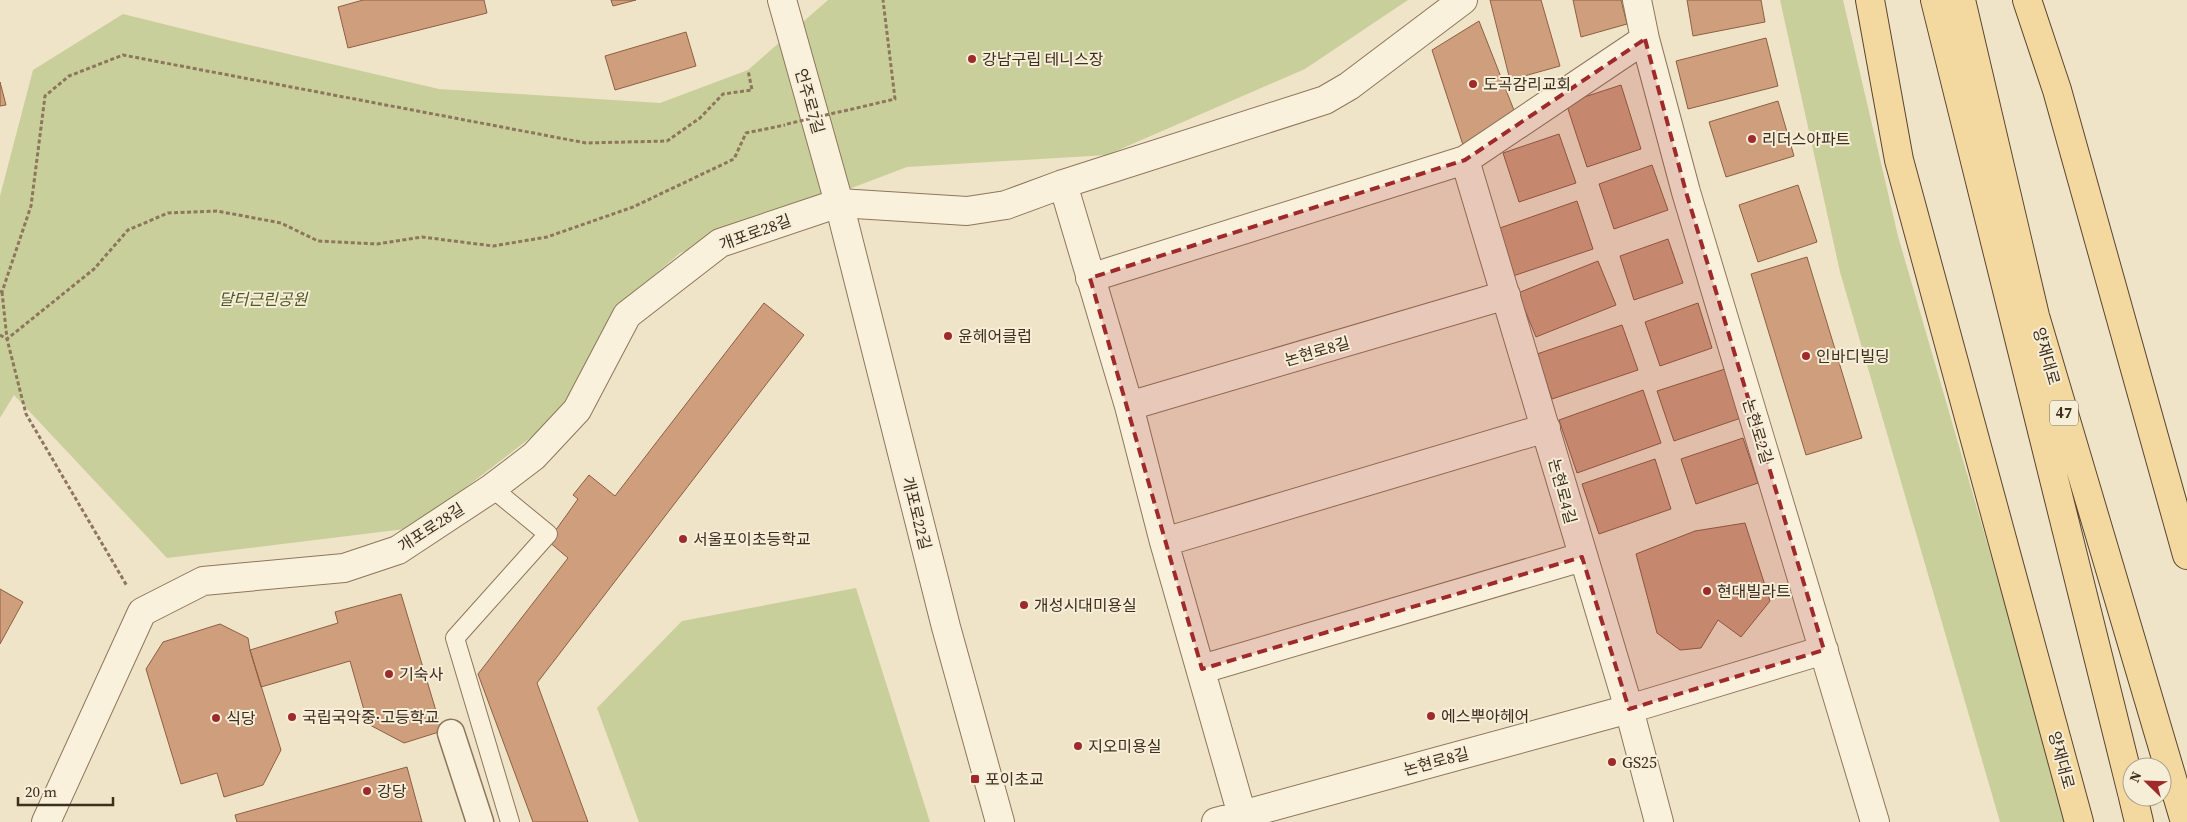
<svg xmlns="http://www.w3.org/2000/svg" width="2187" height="822" font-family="'Source Serif 4','Noto Sans KR',serif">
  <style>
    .green { fill: #c9cf9b }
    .building { fill: #cf9f7d; stroke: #8d5f41 }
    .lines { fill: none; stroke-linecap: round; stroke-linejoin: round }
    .service-casing { stroke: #8d765c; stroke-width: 20 }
    .pedestrian-casing { stroke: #8d765c; stroke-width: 29 }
    .minor-casing { stroke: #8d765c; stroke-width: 30 }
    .tertiary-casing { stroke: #8d765c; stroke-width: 30 }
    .primary-casing { stroke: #5b4430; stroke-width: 30 }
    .path { stroke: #8d765c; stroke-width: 3; stroke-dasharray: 4 2.5; stroke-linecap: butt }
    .service { stroke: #faf1dc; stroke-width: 18 }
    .pedestrian { stroke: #faf1dc; stroke-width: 26 }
    .minor { stroke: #faf1dc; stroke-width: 28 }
    .tertiary { stroke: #faf1dc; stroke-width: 28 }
    .primary { stroke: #f3d9a0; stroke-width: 28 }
    .path-bridge { stroke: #8d765c; stroke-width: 3; stroke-dasharray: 4 2.5; stroke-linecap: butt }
    .marked { fill: #9e2a2b; fill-opacity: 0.2; stroke: #9e2a2b; stroke-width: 4; stroke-dasharray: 10 6; stroke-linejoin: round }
    .poi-dot { fill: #9e2a2b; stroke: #f7eed8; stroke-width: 2 }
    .labels { text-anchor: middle; stroke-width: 4; stroke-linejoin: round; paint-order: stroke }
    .shield { fill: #f7eed8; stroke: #756857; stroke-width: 1 }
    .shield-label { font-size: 15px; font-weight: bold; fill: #3d2e20 }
    .poi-label { font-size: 16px; fill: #3d2e20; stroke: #f7eed8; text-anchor: start }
    .street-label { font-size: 16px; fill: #3d2e20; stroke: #f7eed8 }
    .park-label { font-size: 16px; font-style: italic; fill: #4d5a26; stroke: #f7eed8 }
  </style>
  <rect width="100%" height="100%" fill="#f0e4c8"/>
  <!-- green -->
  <path class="green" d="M 828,0 L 1408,0 L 1305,69 L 1107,155 L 907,167 L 680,253 L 620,305 L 564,412 L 413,528 L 167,558 L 14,395 L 0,418 L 0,196 L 33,70 L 123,14 L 228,40 L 439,89 L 660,103 L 748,70 Z
    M 1780,0 L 1843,0 L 1898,236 L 2068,822 L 2000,822 L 1840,272 Z
    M 856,588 L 930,822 L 639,822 L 597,708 L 682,621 Z"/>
  <!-- building -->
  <path class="building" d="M 363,0 L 484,0 L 487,13 L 348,48 L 338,7 Z
    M 611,0 L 636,0 L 613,6 Z
    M 1490,0 L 1541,0 L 1560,66 L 1510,80 Z
    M 1573,0 L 1621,0 L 1627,24 L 1581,37 Z
    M 1687,0 L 1761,0 L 1765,22 L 1693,36 Z
    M 1479,21 L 1517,118 L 1463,145 L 1432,50 Z
    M 686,32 L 696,66 L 615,90 L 605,56 Z
    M 1766,38 L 1778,86 L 1688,109 L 1676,61 Z
    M 0,82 L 6,105 L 0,106 Z
    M 1621,85 L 1641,149 L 1587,167 L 1566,103 Z
    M 1778,101 L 1794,156 L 1726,177 L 1709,122 Z
    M 1559,134 L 1576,183 L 1519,202 L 1503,153 Z
    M 1652,165 L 1668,210 L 1614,229 L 1599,184 Z
    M 1798,185 L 1817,242 L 1758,262 L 1739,205 Z
    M 1577,201 L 1593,249 L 1513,276 L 1497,229 Z
    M 1668,239 L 1683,283 L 1634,300 L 1620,256 Z
    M 1807,257 L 1862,438 L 1806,455 L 1751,274 Z
    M 1598,261 L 1616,305 L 1536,337 L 1518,293 Z
    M 764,303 L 804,335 L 537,683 L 588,822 L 533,822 L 478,674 L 568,558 L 548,541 L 578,499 L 573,495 L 589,475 L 615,496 Z
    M 1698,303 L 1712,348 L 1660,366 L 1645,322 Z
    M 1622,325 L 1638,370 L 1552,399 L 1537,354 Z
    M 1725,369 L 1741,418 L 1674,441 L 1657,391 Z
    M 1643,390 L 1661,443 L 1577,473 L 1559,420 Z
    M 1743,438 L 1758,483 L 1696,504 L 1681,459 Z
    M 1655,459 L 1671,509 L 1599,534 L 1582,484 Z
    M 1745,523 L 1770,601 L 1741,637 L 1718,620 L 1701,648 L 1680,650 L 1657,633 L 1636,554 L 1695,531 Z
    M 0,589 L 23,602 L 0,644 Z
    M 401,594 L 442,731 L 404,743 L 368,724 L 350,661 L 261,687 L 250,650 L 338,623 L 335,612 Z
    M 220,624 L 248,638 L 250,650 L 281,750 L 263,785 L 224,797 L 217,773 L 181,784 L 146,669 L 163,642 Z
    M 407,767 L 422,822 L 237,822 L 235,815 Z"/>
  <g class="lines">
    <defs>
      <path id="service" d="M 492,488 L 548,534 L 455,638 L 510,822"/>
      <path id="pedestrian" d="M 451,733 L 480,822"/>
      <path id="minor" d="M 1637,0 L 1645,39 L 1686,192 L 1875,822
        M 1465,160 L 1629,709 L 1659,822
        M 1063,184 L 1129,406 L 1164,542 L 1244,822
        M 1090,278 L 1465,160 L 1645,39
        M 1129,406 L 1506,295
        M 1164,542 L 1546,428
        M 1202,669 L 1582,557
        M 46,822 L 142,612 L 203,581 L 344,568 L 398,550 L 492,488 L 534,456 L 577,410 L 627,315 L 720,243 L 839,203 L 967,211 L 1006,205 L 1063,184 L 1325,100 L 1349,86 L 1463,0
        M 1216,822 L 1629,709 L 1824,650"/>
      <path id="tertiary" d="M 782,0 L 839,203 L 946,627 L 1000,822"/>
      <path id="primary" d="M 1870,0 L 1899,160 L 2079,822
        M 1935,0 L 2132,793
        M 1961,0 L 2035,316 L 2185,822
        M 2027,0 L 2057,90 L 2187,555
        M 2133,797 L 2139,822"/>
    </defs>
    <!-- service casing -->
    <use href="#service" class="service-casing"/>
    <!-- pedestrian casing -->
    <use href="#pedestrian" class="pedestrian-casing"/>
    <!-- minor casing -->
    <use href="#minor" class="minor-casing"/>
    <!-- tertiary casing -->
    <use href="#tertiary" class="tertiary-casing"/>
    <!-- primary casing -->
    <use href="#primary" class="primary-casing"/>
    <!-- path -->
    <path class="path" d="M 844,111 L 895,99 L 883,0
      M 0,291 L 2,292 L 31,206 L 45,96 L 69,76 L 123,55 L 586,143 L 667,141 L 700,118 L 723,94 L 752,90 L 748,70
      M 2,292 L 7,339 L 26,414 L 127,586
      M 0,335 L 7,339 L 94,269 L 128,230 L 168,213 L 217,211 L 281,223 L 318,241 L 377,244 L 422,237 L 493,246 L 547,237 L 633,207 L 734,159 L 746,133 L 785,125"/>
    <!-- service -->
    <use href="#service" class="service"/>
    <!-- pedestrian -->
    <use href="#pedestrian" class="pedestrian"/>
    <!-- minor -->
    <use href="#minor" class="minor"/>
    <!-- tertiary -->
    <use href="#tertiary" class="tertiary"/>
    <!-- primary -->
    <use href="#primary" class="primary"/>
    <!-- path-bridge -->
    <path class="path-bridge" d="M 787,124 L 843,111"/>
  </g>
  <!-- marked area -->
  <path class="marked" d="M 1645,39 L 1686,192 L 1824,650 L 1629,709 L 1582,557 L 1202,669 L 1090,278 L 1465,160 Z"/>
  <!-- markers -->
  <g class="poi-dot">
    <circle cx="972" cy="59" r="5"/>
    <circle cx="1473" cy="84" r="5"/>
    <circle cx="1752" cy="139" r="5"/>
    <circle cx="948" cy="336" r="5"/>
    <circle cx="1806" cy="356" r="5"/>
    <circle cx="683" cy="539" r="5"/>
    <circle cx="1707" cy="591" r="5"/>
    <circle cx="1024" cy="605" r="5"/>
    <circle cx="389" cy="674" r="5"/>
    <circle cx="1431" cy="716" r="5"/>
    <circle cx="292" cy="717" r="5"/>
    <circle cx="216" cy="718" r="5"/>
    <circle cx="1078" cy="746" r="5"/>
    <circle cx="1612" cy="762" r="5"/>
    <rect x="970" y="774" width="10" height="10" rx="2.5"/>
    <circle cx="367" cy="791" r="5"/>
  </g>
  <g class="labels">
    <!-- shield labels -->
    <rect class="shield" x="2050" y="400.5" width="28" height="25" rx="4"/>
    <g class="shield-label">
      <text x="2064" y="418">47</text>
    </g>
    <!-- poi labels -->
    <g class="poi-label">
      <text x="982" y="65">강남구립 테니스장</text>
      <text x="1483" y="90">도곡감리교회</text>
      <text x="1762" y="145">리더스아파트</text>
      <text x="958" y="342">윤헤어클럽</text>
      <text x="1816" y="362">인바디빌딩</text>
      <text x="693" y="545">서울포이초등학교</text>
      <text x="1717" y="597">현대빌라트</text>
      <text x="1034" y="611">개성시대미용실</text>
      <text x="399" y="680">기숙사</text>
      <text x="1441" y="722">에스뿌아헤어</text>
      <text x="302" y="723">국립국악중·고등학교</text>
      <text x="226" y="724">식당</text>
      <text x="1088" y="752">지오미용실</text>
      <text x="1622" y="768">GS25</text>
      <text x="985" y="785">포이초교</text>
      <text x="377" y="797">강당</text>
    </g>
    <!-- street labels -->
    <g class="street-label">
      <text transform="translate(810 101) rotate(74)" y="6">언주로7길</text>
      <text transform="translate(755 232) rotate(-20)" y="6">개포로28길</text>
      <text transform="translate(1317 351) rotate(-16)" y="6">논현로8길</text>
      <text transform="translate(2047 356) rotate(74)" y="6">양재대로</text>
      <text transform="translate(1758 431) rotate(73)" y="6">논현로2길</text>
      <text transform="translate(1563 491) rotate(75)" y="6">논현로4길</text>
      <text transform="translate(917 513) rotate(76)" y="6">개포로22길</text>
      <text transform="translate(431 527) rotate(-33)" y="6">개포로28길</text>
      <text transform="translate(2062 760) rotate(75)" y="6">양재대로</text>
      <text transform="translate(1436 761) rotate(-15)" y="6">논현로8길</text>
    </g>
    <!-- park labels -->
    <g class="park-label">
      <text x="263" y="305">달터근린공원</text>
    </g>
  </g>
  <!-- north arrow -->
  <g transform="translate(2147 782) rotate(293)"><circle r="24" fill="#f7eed8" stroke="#ada18e"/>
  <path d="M0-4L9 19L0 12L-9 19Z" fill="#9e2a2b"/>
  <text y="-8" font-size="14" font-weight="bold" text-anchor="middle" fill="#3d2e20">N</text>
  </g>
  <!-- scale -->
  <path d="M18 797v8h95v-8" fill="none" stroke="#3d2e20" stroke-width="2.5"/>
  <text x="25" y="797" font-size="15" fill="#3d2e20" stroke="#f7eed8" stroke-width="4" paint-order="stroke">20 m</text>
</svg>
